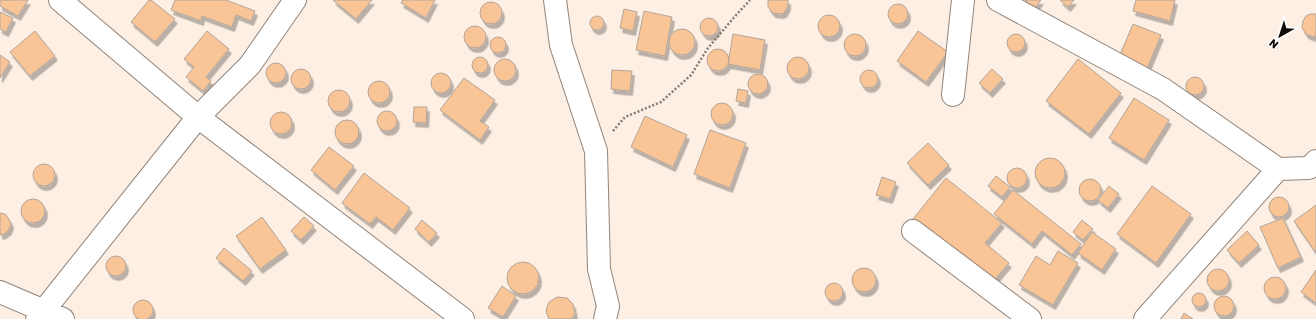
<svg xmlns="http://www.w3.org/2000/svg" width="1316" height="319" font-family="Rubik,sans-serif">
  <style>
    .building { fill: #f9c496; stroke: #b2a499; filter: url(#shadow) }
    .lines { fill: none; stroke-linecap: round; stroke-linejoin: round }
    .minor-casing { stroke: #91847a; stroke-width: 24 }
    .path { stroke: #847b73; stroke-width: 2.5; stroke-dasharray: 2 2; stroke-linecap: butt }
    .minor { stroke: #fff; stroke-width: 22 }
  </style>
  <defs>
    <filter id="shadow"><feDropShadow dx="2.5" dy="4.5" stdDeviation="0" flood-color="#0004"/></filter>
  </defs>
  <rect width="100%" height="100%" fill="#fdefe3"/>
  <!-- building -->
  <path class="building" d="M 0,0 L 28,0 L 18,16 L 0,6 Z
    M 149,0 L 151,0 L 175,19 L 155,42 L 131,22 Z
    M 175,0 L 226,0 L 255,11 L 251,21 L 236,15 L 232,27 L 202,16 L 201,21 L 171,10 Z
    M 333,0 L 372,0 L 356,19 Z
    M 403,0 L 435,0 L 426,18 L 401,3 Z
    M 768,0 L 788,0 L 788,6 L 784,13 L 780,14 L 773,13 L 768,7 Z
    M 1025,0 L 1041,0 L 1034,9 Z
    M 1060,0 L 1074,0 L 1068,7 Z
    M 1136,0 L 1175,0 L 1170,21 L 1133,11 Z
    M480 13a11 11 0 1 1 22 0a11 11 0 1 1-22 0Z
    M888 14a10 10 0 1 1 20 0a10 10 0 1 1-20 0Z
    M 624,9 L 637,12 L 633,31 L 620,28 Z
    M 644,11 L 672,17 L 665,56 L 636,50 Z
    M 0,12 L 13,18 L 6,32 L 0,29 Z
    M 1310,14 L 1316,14 L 1316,36 L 1313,37 L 1306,34 L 1302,28 L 1303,21 L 1306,16 Z
    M818 26a11 11 0 1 1 22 0a11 11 0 1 1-22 0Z
    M590 23a7 7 0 1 1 14 0a7 7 0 1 1-14 0Z
    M700 27a9 9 0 1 1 18 0a9 9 0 1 1-18 0Z
    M 1133,24 L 1161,35 L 1147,69 L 1119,57 Z
    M464 37a11 11 0 1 1 22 0a11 11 0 1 1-22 0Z
    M669 42a13 13 0 1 1 26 0a13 13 0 1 1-26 0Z
    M 35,31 L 55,56 L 30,76 L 10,52 Z
    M 207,31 L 229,49 L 206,77 L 211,81 L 203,91 L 186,77 L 194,67 L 184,59 Z
    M 918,31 L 948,52 L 926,82 L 897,61 Z
    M1007 43a9 9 0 1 1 18 0a9 9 0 1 1-18 0Z
    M 733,34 L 765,40 L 760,70 L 728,64 Z
    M844 45a11 11 0 1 1 22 0a11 11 0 1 1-22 0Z
    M490 45a8 8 0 1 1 16 0a8 8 0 1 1-16 0Z
    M707 60a11 11 0 1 1 22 0a11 11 0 1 1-22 0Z
    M 0,55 L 10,62 L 0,78 Z
    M787 68a11 11 0 1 1 22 0a11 11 0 1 1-22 0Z
    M472 65a8 8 0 1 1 16 0a8 8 0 1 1-16 0Z
    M 1078,59 L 1121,93 L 1089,134 L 1046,101 Z
    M494 70a11 11 0 1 1 22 0a11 11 0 1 1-22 0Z
    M266 73a10 10 0 1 1 20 0a10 10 0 1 1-20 0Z
    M291 79a10 10 0 1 1 20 0a10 10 0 1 1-20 0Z
    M 992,69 L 1003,79 L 990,93 L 979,83 Z
    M860 79a9 9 0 1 1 18 0a9 9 0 1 1-18 0Z
    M 612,70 L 632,71 L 630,91 L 611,89 Z
    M431 83a10 10 0 1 1 20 0a10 10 0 1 1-20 0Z
    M748 84a10 10 0 1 1 20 0a10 10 0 1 1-20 0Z
    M1186 86a9 9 0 1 1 18 0a9 9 0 1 1-18 0Z
    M 464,78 L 495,100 L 480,121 L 489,127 L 480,140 L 440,110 Z
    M368 92a11 11 0 1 1 22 0a11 11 0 1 1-22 0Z
    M 738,89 L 748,91 L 746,103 L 736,101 Z
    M328 101a11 11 0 1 1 22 0a11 11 0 1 1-22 0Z
    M 1134,98 L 1169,120 L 1144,160 L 1109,138 Z
    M711 114a11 11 0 1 1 22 0a11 11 0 1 1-22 0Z
    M 414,107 L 427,107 L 426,123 L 413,122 Z
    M377 121a10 10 0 1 1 20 0a10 10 0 1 1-20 0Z
    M270 123a11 11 0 1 1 22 0a11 11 0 1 1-22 0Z
    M 645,116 L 687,135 L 673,167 L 631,147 Z
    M335 132a12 12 0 1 1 24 0a12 12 0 1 1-24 0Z
    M 710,130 L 746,143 L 730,188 L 694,174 Z
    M 928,143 L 949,165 L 928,185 L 907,163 Z
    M 329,147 L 354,166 L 335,190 L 311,170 Z
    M1035 173a15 15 0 1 1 30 0a15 15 0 1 1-30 0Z
    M33 175a11 11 0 1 1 22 0a11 11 0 1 1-22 0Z
    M1007 178a10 10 0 1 1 20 0a10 10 0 1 1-20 0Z
    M 364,173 L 410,208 L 393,230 L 376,217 L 370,224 L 342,203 Z
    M 996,176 L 1010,187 L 1002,197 L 988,186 Z
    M 882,177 L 896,182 L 890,199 L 876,195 Z
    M 946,178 L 1002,223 L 985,243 L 1009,263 L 992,283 L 913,219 Z
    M1079 190a11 11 0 1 1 22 0a11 11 0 1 1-22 0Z
    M 1109,186 L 1119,194 L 1108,208 L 1098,200 Z
    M 1152,186 L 1191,214 L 1156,263 L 1117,234 Z
    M 1013,190 L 1081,244 L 1072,255 L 1042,231 L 1032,244 L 994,214 Z
    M1269 207a10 10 0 1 1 20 0a10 10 0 1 1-20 0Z
    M21 211a12 12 0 1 1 24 0a12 12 0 1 1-24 0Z
    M 1316,205 L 1316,253 L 1294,221 Z
    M 0,213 L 5,214 L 9,219 L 11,224 L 9,230 L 4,234 L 0,235 Z
    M 262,217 L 286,250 L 260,269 L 236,236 Z
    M 304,217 L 314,226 L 301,240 L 291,231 Z
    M 1283,218 L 1301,257 L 1278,268 L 1260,227 Z
    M 422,220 L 437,233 L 429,242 L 415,229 Z
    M 1082,220 L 1093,229 L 1083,240 L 1073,232 Z
    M 1247,231 L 1259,245 L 1239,263 L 1227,250 Z
    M 1092,232 L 1116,249 L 1102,270 L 1078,253 Z
    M 224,248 L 252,271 L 243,281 L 216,258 Z
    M 1058,251 L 1078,263 L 1053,305 L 1019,285 L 1036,256 L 1050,265 Z
    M106 266a10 10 0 1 1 20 0a10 10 0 1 1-20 0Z
    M507 278a16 16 0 1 1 32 0a16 16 0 1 1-32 0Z
    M852 280a12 12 0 1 1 24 0a12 12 0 1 1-24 0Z
    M1207 280a11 11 0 1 1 22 0a11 11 0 1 1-22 0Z
    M 1316,270 L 1316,303 L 1301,292 Z
    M1264 288a11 11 0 1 1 22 0a11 11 0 1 1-22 0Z
    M825 292a9 9 0 1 1 18 0a9 9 0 1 1-18 0Z
    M 502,286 L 516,296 L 503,317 L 488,308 Z
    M1192 300a7 7 0 1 1 14 0a7 7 0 1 1-14 0Z
    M1214 306a10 10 0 1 1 20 0a10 10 0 1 1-20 0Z
    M 557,297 L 567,298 L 573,304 L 575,314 L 572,319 L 549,319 L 546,312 L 547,307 L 549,302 Z
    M133 310a10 10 0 1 1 20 0a10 10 0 1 1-20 0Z
    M 1184,313 L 1193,319 L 1181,319 Z"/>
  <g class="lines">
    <defs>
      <path id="minor" d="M 60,0 L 198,117 L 463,319
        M 555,0 L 561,45 L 596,151 L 599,269 L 608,306 L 605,319
        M 998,0 L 1163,89 L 1278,169
        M 953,95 L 963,0
        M 913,231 L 1030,319
        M 0,292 L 63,319
        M 37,319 L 198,117 L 250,65 L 295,0
        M 1145,319 L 1278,169 L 1309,168 L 1316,161"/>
    </defs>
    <!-- minor casing -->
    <use href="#minor" class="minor-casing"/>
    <!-- path -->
    <path class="path" d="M 613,131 L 625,117 L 661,102 L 691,75 L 708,48 L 737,14 L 750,0"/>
    <!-- minor -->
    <use href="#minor" class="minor"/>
  </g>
  <!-- north arrow -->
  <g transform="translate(1280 36) rotate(219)" stroke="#ffffff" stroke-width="3" paint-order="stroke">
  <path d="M0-3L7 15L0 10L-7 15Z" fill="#0f0b07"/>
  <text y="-6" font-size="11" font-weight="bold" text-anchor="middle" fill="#0f0b07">N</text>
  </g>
</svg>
